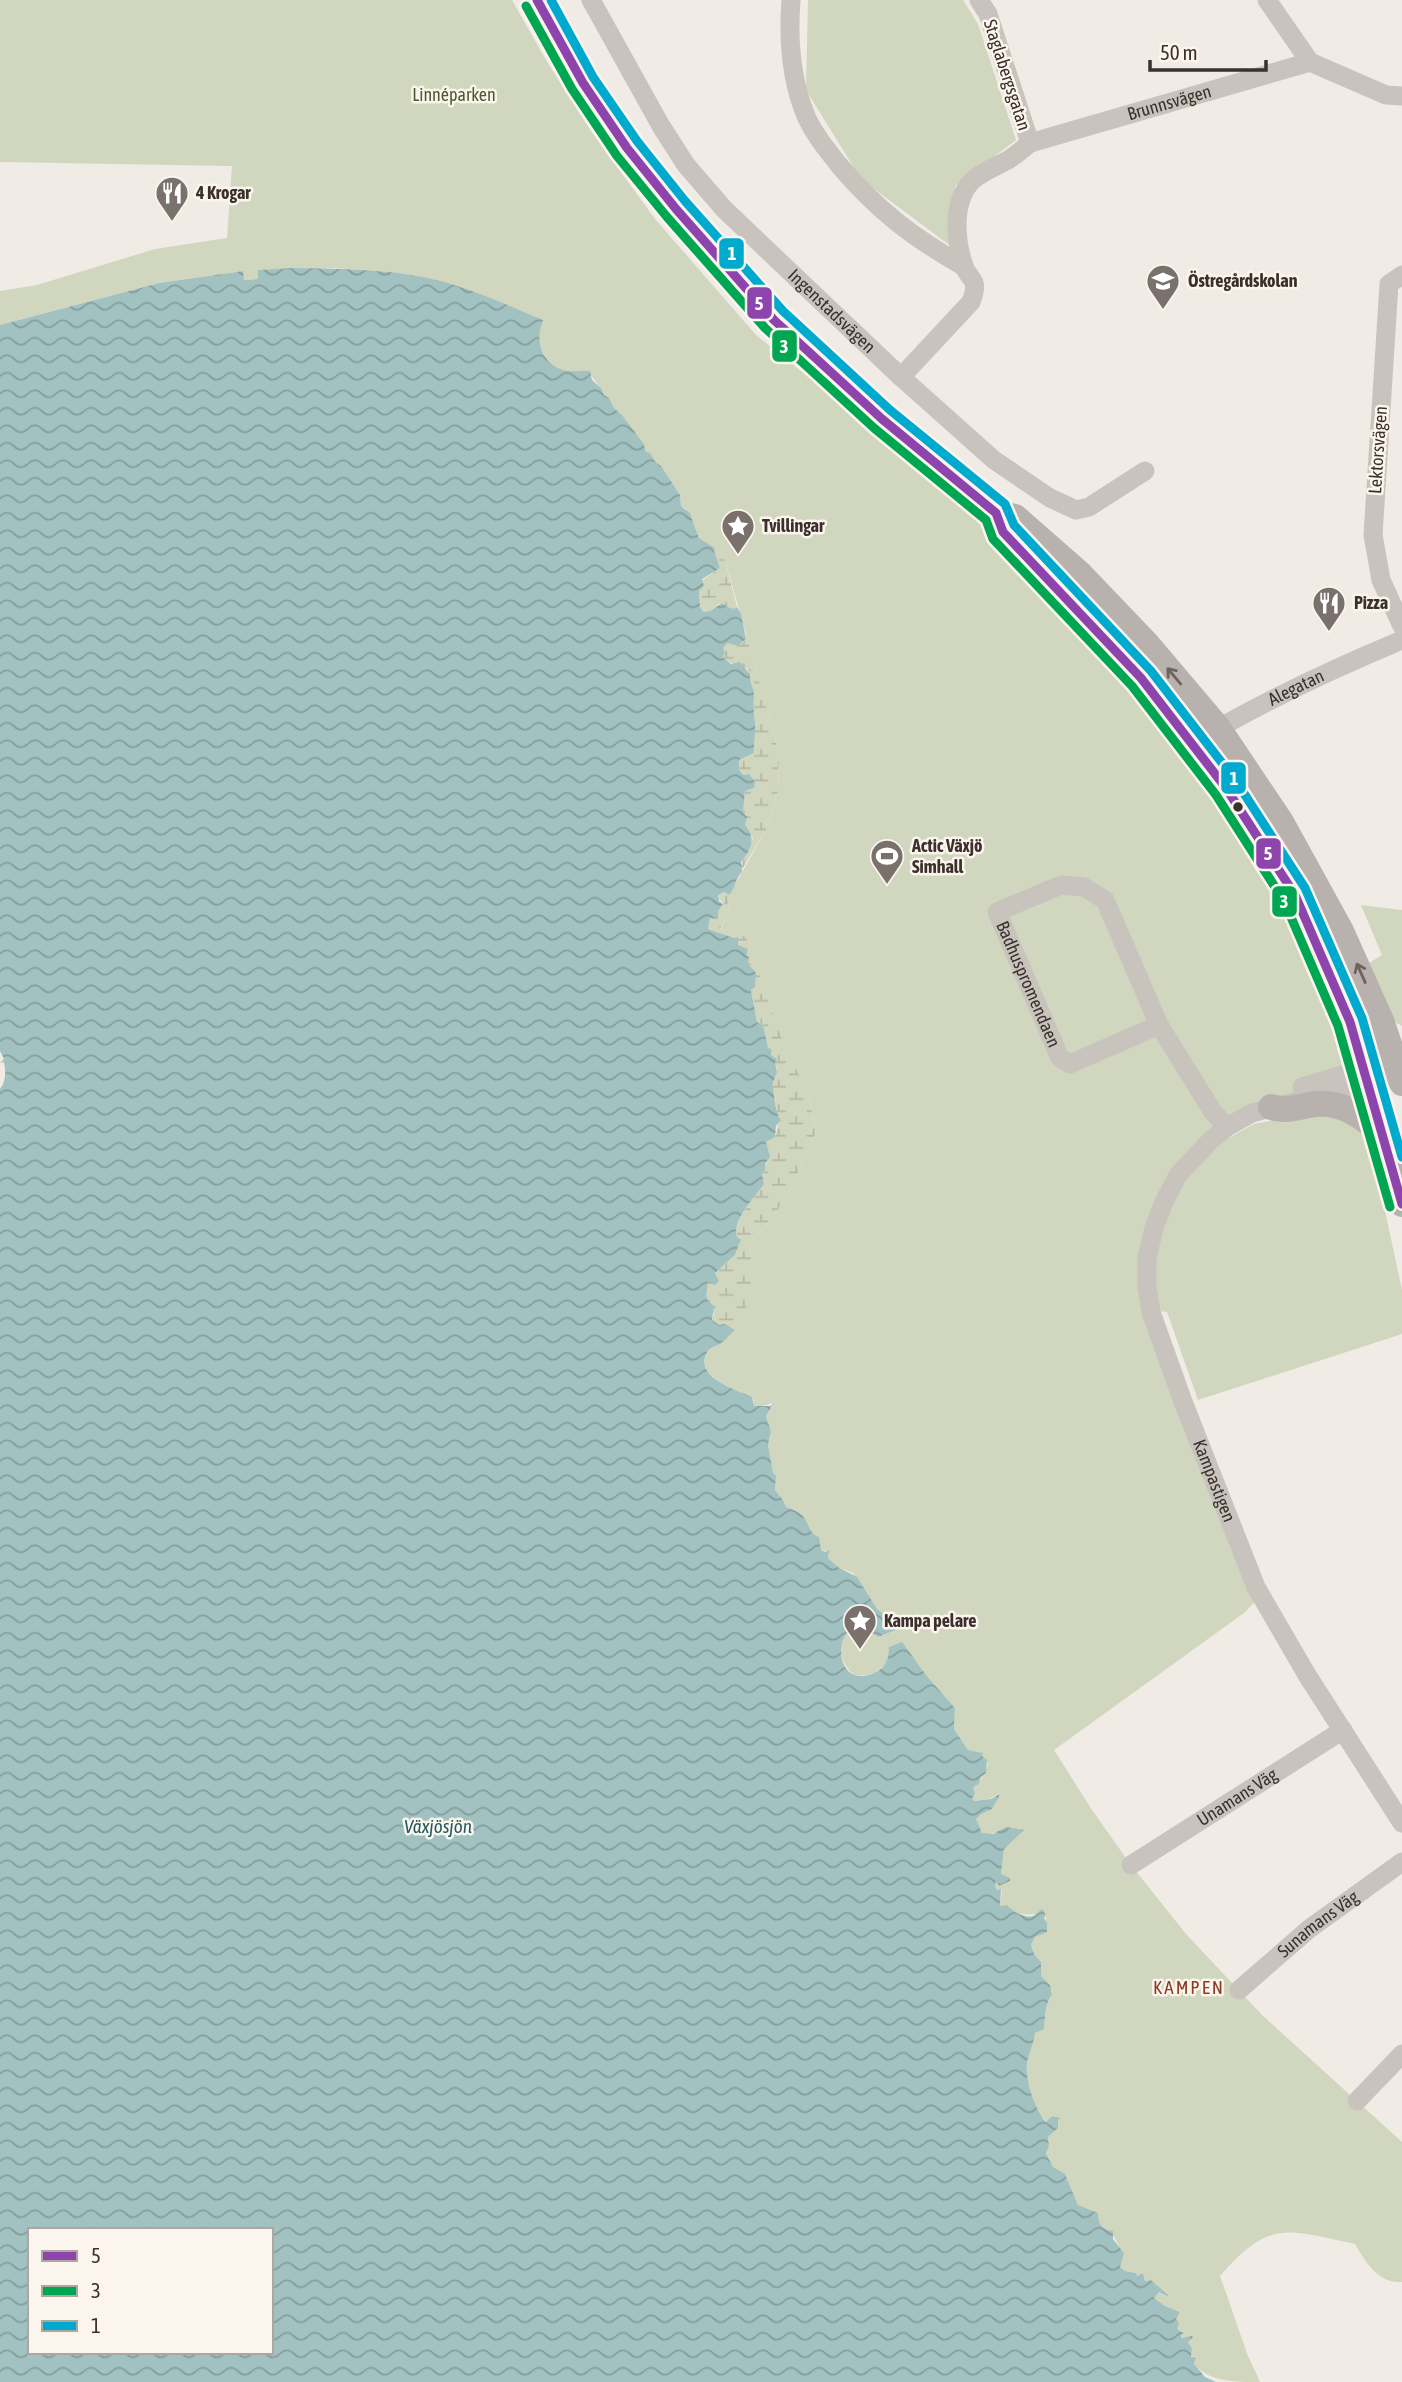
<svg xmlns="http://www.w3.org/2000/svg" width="1402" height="2382" font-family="'Asap Condensed',sans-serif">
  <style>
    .green { fill: #d1d6bf }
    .wetland { fill: url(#wetland-marsh) }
    .water { fill: url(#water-waves); fill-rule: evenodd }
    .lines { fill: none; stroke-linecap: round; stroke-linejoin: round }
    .minor { stroke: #c9c3be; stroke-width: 19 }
    .major { stroke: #b8b1ad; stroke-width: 26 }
    .bus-1-casing { stroke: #fbf5ee; stroke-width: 14 }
    .bus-2-casing { stroke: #fbf5ee; stroke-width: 14 }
    .bus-3-casing { stroke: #fbf5ee; stroke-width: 14 }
    .bus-1 { stroke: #8e44ad; stroke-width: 9 }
    .bus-2 { stroke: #00a651; stroke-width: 9 }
    .bus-3 { stroke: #00a9ce; stroke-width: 9 }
    .oneway { stroke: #6d645f }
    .bus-dot { fill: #3b302b; stroke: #fbf5ee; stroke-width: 2.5 }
    .labels { text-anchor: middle; stroke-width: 5; stroke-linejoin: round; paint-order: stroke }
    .street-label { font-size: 18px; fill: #3b302b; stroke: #fbf5ee }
    .park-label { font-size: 18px; fill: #4a5a2e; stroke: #fbf5ee }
    .poi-label { font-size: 18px; font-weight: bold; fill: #3b302b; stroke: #fbf5ee; text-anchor: start }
    .water-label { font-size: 19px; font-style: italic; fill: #1f5a5e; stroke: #fbf5ee }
    .neighbourhood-label { font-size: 19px; letter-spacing: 2px; fill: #8c3b22; stroke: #fbf5ee }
    .line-badge { stroke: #fbf5ee; stroke-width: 2.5 }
    .badge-label { font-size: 19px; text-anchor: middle; font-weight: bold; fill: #fff }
  </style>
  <defs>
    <pattern id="wetland-marsh" width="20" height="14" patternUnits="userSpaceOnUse" patternTransform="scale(1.75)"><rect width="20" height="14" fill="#d1d6bf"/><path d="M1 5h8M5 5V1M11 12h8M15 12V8" fill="none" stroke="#b4b8a4"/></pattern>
    <pattern id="water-waves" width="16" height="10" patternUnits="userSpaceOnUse" patternTransform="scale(1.75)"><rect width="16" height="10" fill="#a1c2c1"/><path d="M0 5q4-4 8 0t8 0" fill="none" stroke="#849e9d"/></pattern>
  </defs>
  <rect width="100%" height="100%" fill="#f0ebe5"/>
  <!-- green -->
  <path class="green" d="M 0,0 L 512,0 L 546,60 L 591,131 L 655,219 L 756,335 L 1003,532 L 1239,806 L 1369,1083 L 1252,1113 L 1178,1175 L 1147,1287 L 1261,1596 L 1244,1613 L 1054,1750 L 1092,1810 L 1131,1865 L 1186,1934 L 1263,2016 L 1402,2142 L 1402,2282 C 1378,2284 1365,2261 1355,2244 C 1288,2230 1270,2218 1220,2276 L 1248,2356 L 1260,2382 C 1235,2382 1209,2382 1194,2364 L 1196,2358 L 1191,2356 L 1192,2350 L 1188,2342 L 1192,2336 L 1184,2339 L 1181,2335 L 1184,2332 L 1177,2329 L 1176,2319 L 1180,2312 L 1165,2306 L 1154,2298 L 1159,2292 L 1167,2296 L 1169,2294 L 1151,2280 L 1145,2281 L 1143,2273 L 1137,2276 L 1136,2273 L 1124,2271 L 1120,2267 L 1121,2250 L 1112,2233 L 1101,2226 L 1095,2213 L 1078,2205 L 1066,2176 L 1053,2167 L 1046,2152 L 1049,2146 L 1048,2137 L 1058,2128 L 1058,2120 L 1061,2118 L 1052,2116 L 1047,2122 C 1035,2110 1025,2082 1027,2065 C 1028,2054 1032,2043 1035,2033 L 1044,2029 C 1045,2018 1045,2004 1052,1995 L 1050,1985 L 1041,1976 L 1041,1962 L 1034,1954 L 1031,1945 L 1035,1937 L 1046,1929 L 1046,1915 C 1030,1911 1020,1921 1007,1905 L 1000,1906 L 1002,1890 L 997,1890 L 994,1886 L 996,1881 L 999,1886 L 1010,1881 L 1010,1878 L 1001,1874 L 1004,1849 L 1013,1841 L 1018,1830 C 1004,1826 994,1837 982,1833 L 976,1822 L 977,1817 L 992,1809 L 994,1803 L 1001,1794 L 1000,1793 L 989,1799 L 974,1801 L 972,1799 L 975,1793 L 973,1786 L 979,1784 L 988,1764 L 981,1756 L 982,1753 L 968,1750 L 954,1729 L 955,1708 L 926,1675 L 902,1643 C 887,1660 882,1679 854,1675 C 824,1647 849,1613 879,1637 L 896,1630 L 892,1619 L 877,1609 L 853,1573 L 838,1567 L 828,1558 L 829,1552 L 821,1550 L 818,1536 L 811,1533 C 801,1515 805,1516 786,1507 L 783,1500 L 775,1490 L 776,1477 L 773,1474 L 768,1445 L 771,1434 L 766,1416 L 773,1406 L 772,1403 L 760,1407 L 753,1406 L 754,1400 C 740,1390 689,1376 709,1350 C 710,1348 716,1346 718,1345 C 724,1341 729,1335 734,1330 L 732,1328 L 753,1296 L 750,1244 L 776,1213 L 791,1187 L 816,1132 L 809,1095 L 720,930 L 728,913 L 729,895 L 766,830 L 778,790 L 779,752 L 724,556 L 699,538 L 692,517 L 686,509 L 681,506 L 680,495 L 661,466 L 655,463 L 652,457 L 646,452 L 644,444 L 622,415 L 614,408 L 609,398 L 604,395 C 601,385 593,381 589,371 C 584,370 579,372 573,372 C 550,372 537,350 540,329 L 446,283 L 415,276 L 336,268 L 258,270 L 259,279 L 244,280 L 242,271 L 159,283 L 0,325 L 0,291 L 37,285 L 155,249 L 227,238 L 232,166 L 0,162 Z
    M 808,0 L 963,0 L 978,24 L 1016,140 L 955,186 L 956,250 L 861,179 L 806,90 Z
    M 1361,905 L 1402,910 L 1402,1026 L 1390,1019 L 1366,965 L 1382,955 Z
    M 1315,1112 L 1354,1122 L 1371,1146 L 1402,1290 L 1402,1334 L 1198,1400 L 1167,1312 L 1158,1311 L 1153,1257 L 1175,1196 L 1195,1166 L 1223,1141 L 1254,1124 Z"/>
  <!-- wetland -->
  <path class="wetland" d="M 706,541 L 724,556 L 737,607 L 732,610 L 720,603 L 710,611 L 703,612 L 700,609 L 699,591 L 704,586 L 701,581 L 720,568 L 713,547 Z
    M 746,634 L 779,752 L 778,790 L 766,830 L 741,871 C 740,860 749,849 753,838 L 745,825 L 746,817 L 743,813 L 745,791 L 751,789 L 755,782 L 748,774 L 744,775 C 738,769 739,768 739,760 L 754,753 C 752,735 753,714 754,697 C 754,690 750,686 749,680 C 749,676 749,672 748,669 C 741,665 729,665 722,657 L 723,648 L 728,643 L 744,642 Z
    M 724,892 L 729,895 L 728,914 L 720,929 L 746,937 L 785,1048 L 809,1095 L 816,1132 L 791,1187 L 776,1213 L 750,1244 L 754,1296 L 732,1328 L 719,1325 L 712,1320 L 714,1314 C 708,1297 704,1300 708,1282 L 711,1282 L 717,1278 L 715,1275 L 716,1272 L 735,1255 L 741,1238 L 737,1237 C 733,1219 754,1198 764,1184 L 762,1174 L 765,1171 L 765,1164 L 767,1163 L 769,1154 L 766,1142 L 775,1137 L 780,1117 L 777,1117 L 775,1096 L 771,1085 L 777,1070 L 775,1063 L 777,1059 L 771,1055 L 772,1050 L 768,1047 L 763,1025 L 757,1022 L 751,990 L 755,986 L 756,973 L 748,964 L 749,957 L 746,955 L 748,950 L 747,947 L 738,945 L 738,937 L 734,938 L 708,929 L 710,918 L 718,918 L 718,912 L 724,903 L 717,898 Z"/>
  <!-- water -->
  <path class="water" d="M 293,268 C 345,269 399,269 448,283 C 481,293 512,307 543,320 C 534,342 543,366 567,371 C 575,372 583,370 590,371 L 592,380 L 601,388 L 604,395 L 609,398 L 614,408 L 622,415 L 644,444 L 646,452 L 650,453 L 656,463 L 661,466 L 680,495 L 681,506 L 690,513 L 699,538 L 713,547 L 720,568 L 702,579 L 704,586 L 699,591 L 700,607 L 703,612 L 710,611 L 722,603 L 732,610 L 737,607 L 741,614 L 746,639 L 738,646 L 728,643 L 723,648 L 725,653 L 722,657 L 731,664 L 740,662 L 750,674 C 749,683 754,688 754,696 C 753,706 754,715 755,725 C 756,734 753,743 754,753 L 739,760 C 739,768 738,770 744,775 L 749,774 L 755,782 L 754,788 L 745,791 L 743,813 L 747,817 L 745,825 C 757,839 751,849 741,862 L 742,872 C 736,877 735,889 729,895 L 724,892 L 718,896 L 719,901 L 723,904 L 718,912 L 718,919 L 710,918 L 708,929 L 734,938 L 738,937 L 738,945 L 748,949 L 746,955 L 749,957 L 748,964 L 756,973 L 755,987 L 751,990 L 757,1022 L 763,1025 L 768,1047 L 772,1050 L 771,1055 L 777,1059 L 775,1063 L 777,1072 L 772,1085 C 776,1097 774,1112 781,1120 L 776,1126 L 775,1137 L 766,1142 L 770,1157 L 765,1164 L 765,1171 L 762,1174 L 764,1184 C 754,1198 732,1220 737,1237 L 741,1239 L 735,1255 L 715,1273 L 719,1281 L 715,1285 L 708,1282 C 707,1292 703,1299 714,1306 L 712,1320 L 719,1325 L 725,1324 L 735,1330 C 729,1335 725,1341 718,1345 C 715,1346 710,1348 708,1351 C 691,1376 737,1390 752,1397 L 754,1406 L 770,1406 L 774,1403 L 766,1416 L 771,1432 L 768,1445 L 773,1473 L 776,1476 L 775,1490 L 783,1500 L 786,1507 C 794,1510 800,1512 805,1519 C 810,1527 809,1533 819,1537 L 821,1550 L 825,1552 L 829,1551 L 828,1558 L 838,1567 L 857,1577 L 877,1609 L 892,1619 L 896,1630 L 878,1637 C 832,1599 827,1694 874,1673 C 886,1668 889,1659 889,1647 L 902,1642 L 926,1675 L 955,1708 L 954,1729 L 968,1750 L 983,1753 L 982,1756 L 987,1760 L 986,1773 L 981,1777 L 979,1784 L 973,1787 L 975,1793 L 972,1799 L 974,1801 L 991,1799 L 1001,1793 L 992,1809 L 980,1815 L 976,1819 L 982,1833 L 993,1834 L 1006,1827 L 1024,1830 L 1004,1849 L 1001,1874 L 1010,1878 L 1010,1881 L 999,1886 L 996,1881 L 995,1886 L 997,1890 L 1001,1889 L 1000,1906 L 1007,1905 C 1011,1910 1024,1919 1033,1916 C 1037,1914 1039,1911 1042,1909 L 1046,1915 L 1044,1918 L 1047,1923 L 1047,1932 L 1035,1937 L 1031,1945 L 1034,1954 L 1041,1962 L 1041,1976 L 1050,1985 L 1052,1995 C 1045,2003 1045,2018 1044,2029 L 1035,2033 C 1034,2043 1028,2054 1027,2064 C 1025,2081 1035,2109 1046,2122 L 1052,2116 L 1061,2118 L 1058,2120 L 1058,2128 L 1048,2137 L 1049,2146 L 1046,2153 L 1053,2167 L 1065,2174 L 1078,2205 L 1098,2213 C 1098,2224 1102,2230 1113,2231 L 1113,2239 L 1124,2253 L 1120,2267 L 1125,2271 L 1136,2273 L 1137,2276 L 1143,2273 L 1145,2281 L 1151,2280 L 1169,2295 L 1167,2296 L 1159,2292 L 1154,2298 L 1165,2306 L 1180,2312 L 1176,2319 L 1179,2323 L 1177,2329 L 1184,2333 L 1181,2335 L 1182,2338 L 1192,2336 L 1193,2337 L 1188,2342 L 1192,2349 L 1191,2357 L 1196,2358 L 1194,2364 L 1205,2377 L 1216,2382 L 0,2382 L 0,1089 C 6,1081 6,1071 4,1062 L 0,1063 L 4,1059 L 0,1051 L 0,325 L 159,283 L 243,271 L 244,280 L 258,279 L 258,270 ZM 30,2230 L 271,2230 L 271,2352 L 30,2352 Z"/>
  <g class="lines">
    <!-- minor -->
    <g class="minor">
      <path id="s1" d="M 591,0 L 661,126 L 686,165 L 724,209 L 901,377 L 994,460 L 1050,498 L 1076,510 L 1089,507 L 1145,471"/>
      <path d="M 791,0 C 788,39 791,80 806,116 C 814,134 827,150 839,165 C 877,210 912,237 963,266"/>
      <path d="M 1267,0 L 1310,62 L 1386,95 L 1402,96"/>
      <path id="s2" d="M 1030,143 L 1310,62"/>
      <path d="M 1402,275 L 1389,284 L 1373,535 L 1381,580 L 1402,626"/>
      <path d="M 901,377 L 971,302 C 981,276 968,282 963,263 C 955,237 952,199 974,179 C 984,171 997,166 1008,160 C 1016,155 1023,149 1030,143 L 988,14 L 979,0"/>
      <path id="s3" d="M 1193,743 C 1260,703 1330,670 1402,640"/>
      <path id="s4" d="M 1159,1025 L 1105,900 L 1084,887 L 1061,885 L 997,912 L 1060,1058 L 1070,1064 L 1159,1025 L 1213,1112 L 1227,1127"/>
      <path id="s5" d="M 1402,1074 L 1252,1113 L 1227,1127 L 1211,1140 L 1178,1175 L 1164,1202 L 1154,1228 L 1147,1258 L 1147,1287 L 1151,1312 L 1182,1399 L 1256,1587 L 1307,1675 L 1402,1823"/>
      <path d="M 1302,1087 L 1402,1057"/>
      <path id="s6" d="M 1131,1865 L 1343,1730"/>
      <path id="s7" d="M 1239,1990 L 1309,1929 L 1402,1862"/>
      <path d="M 1357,2101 L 1402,2054"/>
    </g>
    <!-- major -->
    <path class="major" d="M 537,0 L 583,83 L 627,148 L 676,209 L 774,320 L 882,419 L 996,513 L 1015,517 L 1079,573 L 1146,643 L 1218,728 L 1281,822 L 1341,931 L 1382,1023 L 1402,1083
      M 996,513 L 1003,532 L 1141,678 L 1226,788 L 1295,895 L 1350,1022 L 1369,1083 L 1402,1204
      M 1271,1107 C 1285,1111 1295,1108 1309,1105 C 1341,1099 1360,1116 1384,1134"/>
    <defs>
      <path id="bus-1" d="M 537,0 L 583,83 L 627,148 L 676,209 L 774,320 L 882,419 L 996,513 L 1003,532 L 1141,678 L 1226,788 L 1295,895 L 1350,1022 L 1402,1204"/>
      <path id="bus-2" d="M 526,6 L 572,89 L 617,156 L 667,217 L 765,328 L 874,428 L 986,520 L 993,539 L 1132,686 L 1216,795 L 1284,901 L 1338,1026 L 1390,1207"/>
      <path id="bus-3" d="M 551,0 L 593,77 L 637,141 L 685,201 L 783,311 L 890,410 L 1005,504 L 1014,525 L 1151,671 L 1236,781 L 1305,888 L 1362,1018 L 1402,1157"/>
    </defs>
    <!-- bus-1 casing -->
    <use href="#bus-1" class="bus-1-casing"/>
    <!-- bus-2 casing -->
    <use href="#bus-2" class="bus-2-casing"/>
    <!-- bus-3 casing -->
    <use href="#bus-3" class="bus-3-casing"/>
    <!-- bus-1 -->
    <use href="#bus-1" class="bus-1"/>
    <!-- bus-2 -->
    <use href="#bus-2" class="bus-2"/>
    <!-- bus-3 -->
    <use href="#bus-3" class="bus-3"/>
  </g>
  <!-- one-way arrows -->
  <defs><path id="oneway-shaft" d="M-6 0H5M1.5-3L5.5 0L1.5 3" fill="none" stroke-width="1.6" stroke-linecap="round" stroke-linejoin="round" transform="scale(1.75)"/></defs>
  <g class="oneway">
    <use href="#oneway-shaft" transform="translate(1174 676) rotate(-130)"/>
    <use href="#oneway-shaft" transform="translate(1361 973) rotate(-114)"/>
  </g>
  <!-- icons -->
  <defs>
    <symbol id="restaurant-pin" viewBox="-11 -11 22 30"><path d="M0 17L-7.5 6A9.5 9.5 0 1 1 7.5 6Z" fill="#7a716c" stroke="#fbf5ee"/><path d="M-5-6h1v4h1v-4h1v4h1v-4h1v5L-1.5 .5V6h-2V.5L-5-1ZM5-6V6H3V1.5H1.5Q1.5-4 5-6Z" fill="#fff"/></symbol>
    <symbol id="school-pin" viewBox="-11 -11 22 30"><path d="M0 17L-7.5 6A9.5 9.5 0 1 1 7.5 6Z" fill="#7a716c" stroke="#fbf5ee"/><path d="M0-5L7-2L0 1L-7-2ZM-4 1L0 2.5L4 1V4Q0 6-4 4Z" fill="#fff"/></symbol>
    <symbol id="sight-pin" viewBox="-11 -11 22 30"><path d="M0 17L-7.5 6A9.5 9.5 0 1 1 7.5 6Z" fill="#7a716c" stroke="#fbf5ee"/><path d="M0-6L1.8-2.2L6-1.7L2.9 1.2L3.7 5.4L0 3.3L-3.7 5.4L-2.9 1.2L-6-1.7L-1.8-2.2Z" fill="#fff"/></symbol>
    <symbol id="stadium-pin" viewBox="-11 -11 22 30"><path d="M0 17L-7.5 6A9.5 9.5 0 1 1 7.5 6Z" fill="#7a716c" stroke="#fbf5ee"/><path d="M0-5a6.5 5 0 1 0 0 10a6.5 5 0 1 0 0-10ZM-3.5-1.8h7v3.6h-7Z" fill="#fff"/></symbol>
  </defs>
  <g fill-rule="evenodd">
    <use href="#restaurant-pin" x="153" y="174" width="38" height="52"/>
    <use href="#school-pin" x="1144" y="262" width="38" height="52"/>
    <use href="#sight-pin" x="719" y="507" width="38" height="52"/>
    <use href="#restaurant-pin" x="1310" y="584" width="38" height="52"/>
    <use href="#stadium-pin" x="868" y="837" width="38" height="52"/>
    <use href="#sight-pin" x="841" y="1602" width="38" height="52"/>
  </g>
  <!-- markers -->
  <circle class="bus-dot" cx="1238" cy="807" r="6"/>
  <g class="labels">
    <!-- street labels -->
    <g class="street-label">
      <text transform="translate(1007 75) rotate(72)" y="6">Staglabergsgatan</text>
      <text dy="6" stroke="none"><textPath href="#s2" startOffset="145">Brunnsvägen</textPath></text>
      <text dy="6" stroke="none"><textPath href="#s1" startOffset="397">Ingenstadsvägen</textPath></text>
      <text transform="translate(1378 450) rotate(-86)" y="6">Lektorsvägen</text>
      <text dy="6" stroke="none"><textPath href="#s3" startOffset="117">Alegatan</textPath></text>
      <text dy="6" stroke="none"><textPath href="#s4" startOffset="332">Badhuspromendaen</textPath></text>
      <text dy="6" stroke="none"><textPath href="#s5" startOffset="576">Kampastigen</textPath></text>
      <text dy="6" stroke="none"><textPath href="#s6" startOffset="126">Unamans Väg</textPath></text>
      <text dy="6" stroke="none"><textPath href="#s7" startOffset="103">Sunamans Väg</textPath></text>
    </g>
    <!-- park labels -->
    <g class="park-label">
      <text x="454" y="101">Linnéparken</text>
    </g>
    <!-- poi labels -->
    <g class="poi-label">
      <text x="196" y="199">4 Krogar</text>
      <text x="1188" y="287">Östregårdskolan</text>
      <text x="762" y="532">Tvillingar</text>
      <text x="1354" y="609">Pizza</text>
      <text x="912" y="852">Actic Växjö<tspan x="912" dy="21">Simhall</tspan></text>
      <text x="884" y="1627">Kampa pelare</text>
    </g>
    <!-- water labels -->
    <g class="water-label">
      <text x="438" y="1833">Växjösjön</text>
    </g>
    <!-- neighbourhood labels -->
    <g class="neighbourhood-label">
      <text x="1189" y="1994">KAMPEN</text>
    </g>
  </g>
  <g class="line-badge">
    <rect x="718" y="237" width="27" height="33" rx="7" fill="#00a9ce"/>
    <rect x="746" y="286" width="27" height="34" rx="7" fill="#8e44ad"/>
    <rect x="771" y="329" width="27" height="34" rx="7" fill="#00a651"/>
    <rect x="1220" y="761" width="27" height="34" rx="7" fill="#00a9ce"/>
    <rect x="1255" y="837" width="27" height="33" rx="7" fill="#8e44ad"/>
    <rect x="1271" y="885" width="27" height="33" rx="7" fill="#00a651"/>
  </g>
  <g class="badge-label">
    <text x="732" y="260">1</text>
    <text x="759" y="310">5</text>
    <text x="784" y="353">3</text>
    <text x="1234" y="785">1</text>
    <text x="1268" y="860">5</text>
    <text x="1284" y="908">3</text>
  </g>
  <!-- legend -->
  <rect x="28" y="2228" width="245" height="126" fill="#fbf5ee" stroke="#aea6a0" stroke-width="2"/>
  <rect x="42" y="2251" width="35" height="10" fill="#8e44ad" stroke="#aea6a0" stroke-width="2"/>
  <text x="91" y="2263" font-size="21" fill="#3b302b">5</text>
  <rect x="42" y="2286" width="35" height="10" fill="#00a651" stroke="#aea6a0" stroke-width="2"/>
  <text x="91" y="2298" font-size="21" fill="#3b302b">3</text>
  <rect x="42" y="2321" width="35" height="10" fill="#00a9ce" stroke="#aea6a0" stroke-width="2"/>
  <text x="91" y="2333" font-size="21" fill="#3b302b">1</text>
  <!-- scale -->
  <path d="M1150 60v10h116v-10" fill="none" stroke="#3b302b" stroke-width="3.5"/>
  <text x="1160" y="60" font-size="21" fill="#3b302b" stroke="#fbf5ee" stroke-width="5" paint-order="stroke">50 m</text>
</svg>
